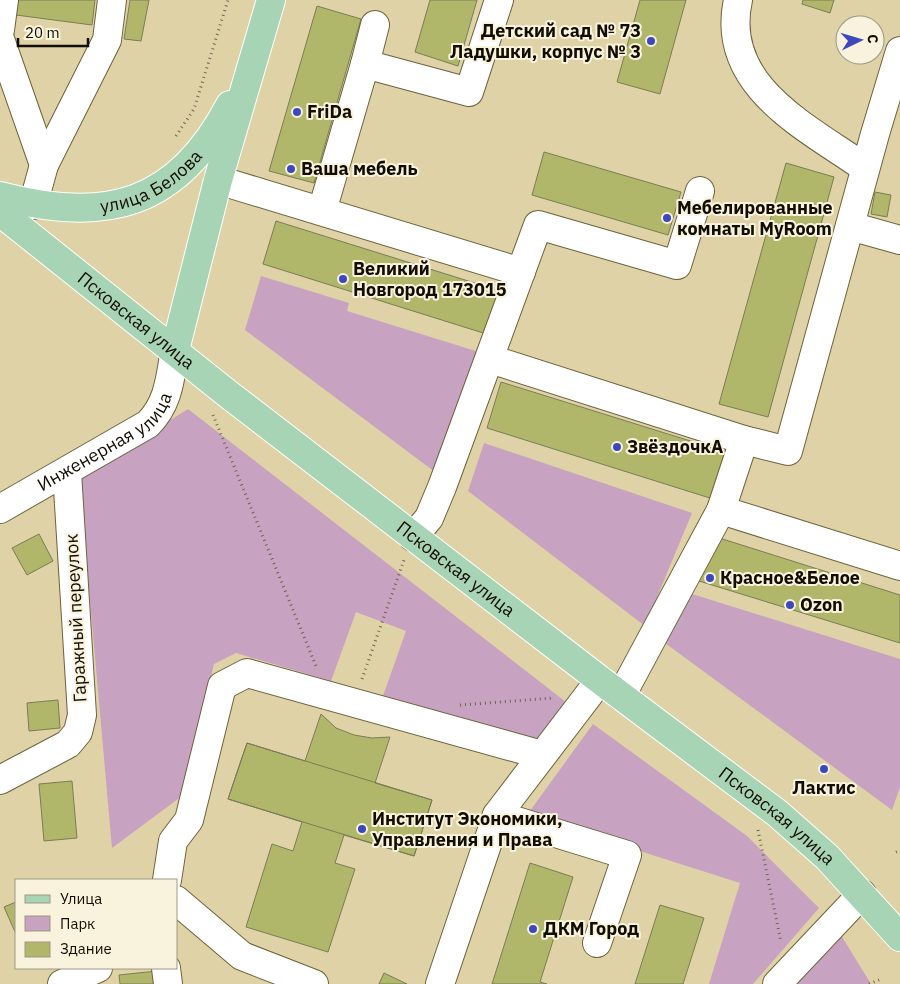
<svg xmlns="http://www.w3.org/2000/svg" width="900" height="984" font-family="'IBM Plex Sans',sans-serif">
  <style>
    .green { fill: #c8a2c1 }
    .building { fill: #b0b76b; stroke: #7a7d55 }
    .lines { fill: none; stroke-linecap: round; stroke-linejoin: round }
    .minor-casing { stroke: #6f623b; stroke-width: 30 }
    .major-casing { stroke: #fff; stroke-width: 30 }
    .path { stroke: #6f674d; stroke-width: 3; stroke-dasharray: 1 4; stroke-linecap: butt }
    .minor { stroke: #fff; stroke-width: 28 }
    .major { stroke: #a7d4b5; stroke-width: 28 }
    .poi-dot { fill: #3c48bc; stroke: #f9f3dd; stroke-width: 2 }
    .labels { text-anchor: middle; stroke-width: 4; stroke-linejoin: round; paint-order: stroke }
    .poi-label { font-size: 18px; font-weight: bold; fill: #120d01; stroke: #f9f3dd; text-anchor: start }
    .street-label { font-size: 18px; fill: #120d01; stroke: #f9f3dd }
  </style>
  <rect width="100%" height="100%" fill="#dfd2a7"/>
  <!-- green -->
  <path class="green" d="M 261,276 L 349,303 L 347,311 L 479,352 L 435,472 L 245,330 Z
    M 188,409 L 575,709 L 549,742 L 383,696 L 406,631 L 356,612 L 331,681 L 236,653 L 214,664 L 182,796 L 112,848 L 79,477 Z
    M 484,443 L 692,513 L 645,626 L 468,491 Z
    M 689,593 L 900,659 L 900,787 L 892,810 L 665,643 Z
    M 593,724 L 747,836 L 819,908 L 753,984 L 709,984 L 740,883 L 527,815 Z
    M 839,932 L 871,984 L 788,984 Z"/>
  <!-- building -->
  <path class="building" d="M 18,0 L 95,0 L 92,25 L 16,15 Z
    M 130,0 L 149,0 L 141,41 L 124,39 Z
    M 430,0 L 477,0 L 458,66 L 415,52 Z
    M 640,0 L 686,0 L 660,94 L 617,82 Z
    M 803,0 L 834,0 L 830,13 L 802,4 Z
    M 317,6 L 361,19 L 314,183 L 269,171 Z
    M 544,152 L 681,192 L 668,235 L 532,195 Z
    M 786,163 L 834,177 L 768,417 L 719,404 Z
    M 875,192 L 891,195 L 887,217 L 871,214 Z
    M 276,221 L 510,294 L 496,337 L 263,264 Z
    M 501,382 L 729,453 L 713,499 L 487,428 Z
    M 39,534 L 53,561 L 27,575 L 12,548 Z
    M 713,536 L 900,595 L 900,643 L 699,581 Z
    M 58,700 L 60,728 L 29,731 L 27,703 Z
    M 321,714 L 336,728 L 354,735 L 372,738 L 390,737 L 375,783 L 432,800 L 414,856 L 344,835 L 335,863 L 355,869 L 328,952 L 246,927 L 272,844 L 293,851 L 302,822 L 228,799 L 247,743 L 305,761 Z
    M 247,743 L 432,800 L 414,856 L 228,799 Z
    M 72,781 L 77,838 L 44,841 L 39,784 Z
    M 530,863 L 573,877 L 540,982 L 547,984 L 492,984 Z
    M 16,902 L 16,934 L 4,907 Z
    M 660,905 L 704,918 L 683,984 L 635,984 Z
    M 157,971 L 159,984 L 120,984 L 119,975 Z
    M 384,973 L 407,984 L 379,984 Z"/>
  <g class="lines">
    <defs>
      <g id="minor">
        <path d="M 738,0 C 719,86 807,127 865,168"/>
        <path d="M 0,30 L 4,0"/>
        <path d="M 0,39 L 44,165"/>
        <path d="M 365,64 L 375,25"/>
        <path d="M 218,180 L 521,272"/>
        <path d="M 33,205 L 44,165 L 107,40 L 112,0"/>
        <path d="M 322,211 L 365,64 L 469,92 L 499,0"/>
        <path d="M 850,226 L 900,240"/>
        <path d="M 490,359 L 744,440 L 788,451 L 875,134 L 900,51"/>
        <path id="s1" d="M 0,509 L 148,424 C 169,403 170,378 175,350"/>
        <path d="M 721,510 L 900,566"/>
        <path d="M 413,537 L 429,518 L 442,487 L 538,225 L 677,265 L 700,191"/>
        <path d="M 621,696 L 721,510 L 744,440"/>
        <path d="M 0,780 L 68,744 L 78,732 L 82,715 L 67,472"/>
        <path d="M 497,815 L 627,855 L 597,943"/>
        <path d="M 167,880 L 173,841 L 189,820 L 222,686 L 247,673 L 542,755"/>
        <path d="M 176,900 L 242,956 L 314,984"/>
        <path d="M 166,968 L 168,984"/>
        <path d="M 62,984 L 98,968"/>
        <path d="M 440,984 L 497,815 L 600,680"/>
        <path d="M 777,984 L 862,894"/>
      </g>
      <g id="major">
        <path id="s2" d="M 0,196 C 106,224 177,206 230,105"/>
        <path id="s3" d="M 0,212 L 228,394 L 600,680 L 777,813 L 827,857 L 900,937"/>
        <path d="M 175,350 L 218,180 L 271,0"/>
      </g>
    </defs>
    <!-- minor casing -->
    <use href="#minor" class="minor-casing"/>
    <!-- major casing -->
    <use href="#major" class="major-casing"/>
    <!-- path -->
    <path class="path" d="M 176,136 L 194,109 L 228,0
      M 213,415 L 316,666
      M 362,679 L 404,560
      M 460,705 L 554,698
      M 758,830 L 781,942
      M 896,852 L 900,850
      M 869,984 L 881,979"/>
    <!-- minor -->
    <use href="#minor" class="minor"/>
    <!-- major -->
    <use href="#major" class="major"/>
  </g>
  <!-- markers -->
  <g class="poi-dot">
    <circle cx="651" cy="41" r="5"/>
    <circle cx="297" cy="112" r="5"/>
    <circle cx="291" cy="169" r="5"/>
    <circle cx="667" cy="218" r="5"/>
    <circle cx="343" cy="279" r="5"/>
    <circle cx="617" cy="447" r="5"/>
    <circle cx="710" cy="578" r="5"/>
    <circle cx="790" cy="605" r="5"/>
    <circle cx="824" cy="769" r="5"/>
    <circle cx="362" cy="829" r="5"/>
    <circle cx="533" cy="929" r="5"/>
  </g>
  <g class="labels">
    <!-- poi labels -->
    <g class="poi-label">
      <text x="641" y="37" text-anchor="end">Детский сад № 73<tspan x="641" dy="21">Ладушки, корпус № 3</tspan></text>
      <text x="307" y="118">FriDa</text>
      <text x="301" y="175">Ваша мебель</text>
      <text x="677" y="214">Мебелированные<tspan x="677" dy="21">комнаты MyRoom</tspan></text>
      <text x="353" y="275">Великий<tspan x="353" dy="21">Новгород 173015</tspan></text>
      <text x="627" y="453">ЗвёздочкА</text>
      <text x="720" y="584">Красное&amp;Белое</text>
      <text x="800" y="611">Ozon</text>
      <text x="824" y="794" text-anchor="middle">Лактис</text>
      <text x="372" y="825">Институт Экономики,<tspan x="372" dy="21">Управления и Права</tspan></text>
      <text x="543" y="935">ДКМ Город</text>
    </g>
    <!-- street labels -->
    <g class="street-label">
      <text dy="6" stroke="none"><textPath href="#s2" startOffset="159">улица Белова</textPath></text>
      <text dy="6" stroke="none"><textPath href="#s3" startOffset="174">Псковская улица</textPath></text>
      <text dy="6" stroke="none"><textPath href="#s1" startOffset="126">Инженерная улица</textPath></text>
      <text dy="6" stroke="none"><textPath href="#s3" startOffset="579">Псковская улица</textPath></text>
      <text transform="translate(76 618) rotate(-93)" y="6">Гаражный переулок</text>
      <text dy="6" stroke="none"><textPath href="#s3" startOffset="984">Псковская улица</textPath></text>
    </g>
  </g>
  <!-- legend -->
  <rect x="15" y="879" width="162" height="90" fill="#f9f3dd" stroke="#9d9785"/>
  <rect x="25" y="895" width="25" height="8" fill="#a7d4b5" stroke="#9d9785"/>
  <text x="60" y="904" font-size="15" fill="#120d01">Улица</text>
  <rect x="25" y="916" width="25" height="15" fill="#c8a2c1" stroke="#9d9785"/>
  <text x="60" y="929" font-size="15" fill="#120d01">Парк</text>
  <rect x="25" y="942" width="25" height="15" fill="#b0b76b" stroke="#9d9785"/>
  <text x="60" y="954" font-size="15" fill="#120d01">Здание</text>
  <!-- north arrow -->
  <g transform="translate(860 40) rotate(85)"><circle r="24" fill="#f9f3dd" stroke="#9d9785"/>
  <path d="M0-4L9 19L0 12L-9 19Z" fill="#3c48bc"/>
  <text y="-8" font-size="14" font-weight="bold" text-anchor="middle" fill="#120d01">С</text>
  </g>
  <!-- scale -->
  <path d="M18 38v8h70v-8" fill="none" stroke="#120d01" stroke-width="2.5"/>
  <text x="25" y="38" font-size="15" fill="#120d01" stroke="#f9f3dd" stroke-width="4" paint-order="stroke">20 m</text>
</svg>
